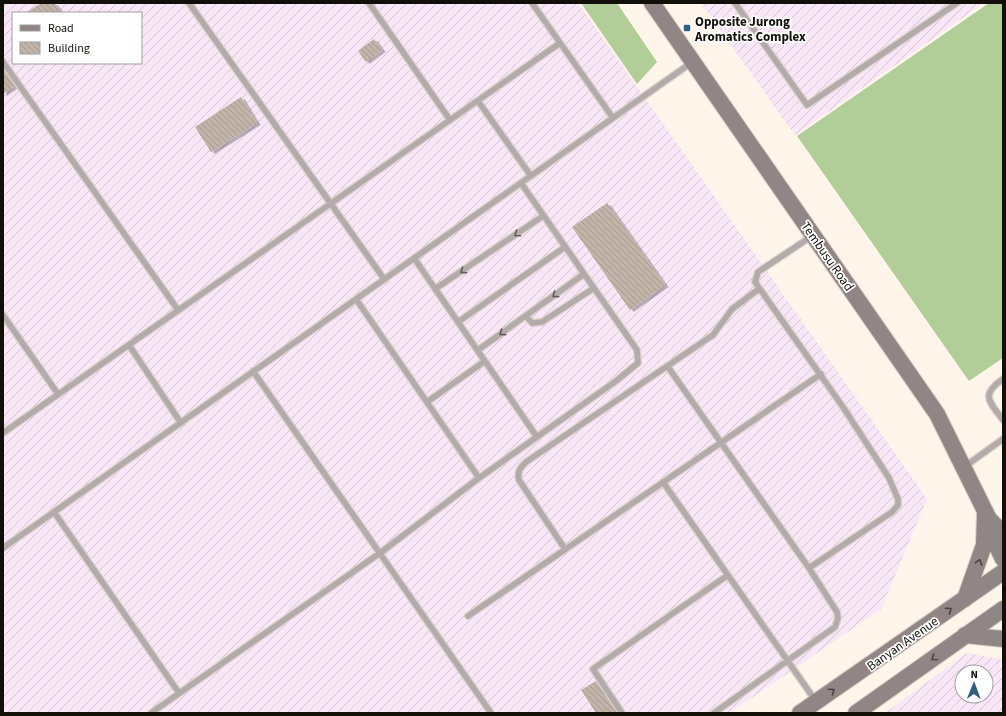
<svg xmlns="http://www.w3.org/2000/svg" width="1006" height="716" font-family="'Source Sans 3',sans-serif">
  <style>
    .industrial { fill: url(#industrial-furrows); fill-rule: evenodd }
    .grass { fill: #b2ce98 }
    .building { fill: url(#building-back-hatch); filter: url(#shadow) }
    .lines { fill: none; stroke-linecap: round; stroke-linejoin: round }
    .lane-casing { stroke: #d9d0c6; stroke-width: 8 }
    .secondary-casing { stroke: #d9d0c6; stroke-width: 18 }
    .lane { stroke: #b2aaab; stroke-width: 5.5 }
    .secondary { stroke: #918586; stroke-width: 16 }
    .oneway { stroke: #625c5a }
    .oneway2 { stroke: #4b4442 }
    .poi-dot { fill: #2f617e; stroke: #fff; stroke-width: 1.5 }
    .labels { text-anchor: middle; stroke-width: 3.5; stroke-linejoin: round; paint-order: stroke }
    .poi-label { font-size: 13px; font-weight: bold; fill: #120e0a; stroke: #fff; text-anchor: start }
    .street-label { font-size: 13px; fill: #120e0a; stroke: #fff }
  </style>
  <defs>
    <pattern id="industrial-furrows" width="10" height="10" patternUnits="userSpaceOnUse"><rect width="10" height="10" fill="#f9e6f6"/><path d="M-1 1l2-2M0 10L10 0M9 11l2-2" fill="none" stroke="#d4c4d2"/></pattern>
    <pattern id="building-back-hatch" width="6" height="6" patternUnits="userSpaceOnUse"><rect width="6" height="6" fill="#c2b3a9"/><path d="M-1 5l2 2M0 0l6 6M5-1l2 2" fill="none" stroke="#a69990"/></pattern>
    <filter id="shadow"><feDropShadow dx="3.5" dy="2" stdDeviation="0" flood-color="#0004"/></filter>
  </defs>
  <rect width="100%" height="100%" fill="#fff5ea"/>
  <!-- industrial -->
  <path class="industrial" d="M 3,3 L 578,3 L 927,499 L 881,609 L 730,713 L 3,713 ZM 13,13 L 141,13 L 141,63 L 13,63 Z
    M 701,3 L 984,3 L 795,135 Z
    M 967,653 L 1003,660 L 1003,713 L 885,713 ZM 962,672 L 986,672 L 986,696 L 962,696 Z"/>
  <!-- grass -->
  <path class="grass" d="M 581,3 L 617,3 L 657,62 L 637,84 Z
    M 989,3 L 1003,3 L 1003,358 L 969,381 L 797,136 Z"/>
  <!-- building -->
  <path class="building" d="M 41,3 L 54,3 L 62,13 L 26,13 Z
    M 374,39 L 382,50 L 366,62 L 358,51 Z
    M 3,69 L 15,86 L 3,94 Z
    M 241,97 L 257,123 L 211,152 L 195,127 Z
    M 607,203 L 665,285 L 630,310 L 572,227 Z
    M 596,681 L 617,713 L 596,713 L 581,690 Z"/>
  <g class="lines">
    <defs>
      <path id="lane" d="M 189,3 L 384,279
        M 369,3 L 450,120
        M 532,3 L 613,118
        M 735,3 L 807,105 L 957,3
        M 3,62 L 178,310
        M 478,101 L 531,176
        M 414,258 L 537,437
        M 435,289 L 543,216
        M 356,299 L 479,478
        M 3,315 L 58,394
        M 526,316 L 532,323 L 542,322 L 594,288
        M 458,322 L 565,247
        M 129,345 L 181,423
        M 478,350 L 584,274
        M 668,367 L 809,568 L 837,612 L 838,618 L 835,627 L 714,713
        M 253,371 L 491,713
        M 1003,379 C 980,395 989,401 1003,420
        M 427,402 L 485,361
        M 3,433 L 560,43
        M 964,467 L 1003,439
        M 663,482 L 815,700
        M 54,512 L 179,693
        M 3,548 L 691,63
        M 565,549 L 519,480 C 517,472 520,468 526,462 L 713,335 L 732,309 L 759,289
        M 809,568 L 892,512 L 898,505 L 898,499 L 889,478 L 843,407 L 755,282 L 758,272 L 812,236
        M 468,616 L 821,374
        M 151,713 L 380,553 L 479,478 L 616,381 L 638,363 L 637,350 L 521,183
        M 622,713 L 593,669 L 728,575"/>
      <path id="secondary" d="M 652,3 L 937,414 L 985,511 L 989,519 L 1003,533
        M 990,522 L 994,540 L 1003,559
        M 965,599 L 984,545 L 985,511
        M 965,635 L 1003,639
        M 800,713 L 1003,572
        M 856,713 L 1003,609"/>
    </defs>
    <!-- lane casing -->
    <use href="#lane" class="lane-casing"/>
    <!-- secondary casing -->
    <use href="#secondary" class="secondary-casing"/>
    <!-- lane -->
    <use href="#lane" class="lane"/>
    <!-- secondary -->
    <use href="#secondary" class="secondary"/>
  </g>
  <!-- one-way arrows -->
  <defs><path id="oneway-chevron" d="M-2-3.5L2.5 0L-2 3.5" fill="none" stroke-width="1.6" stroke-linecap="round" stroke-linejoin="round"/></defs>
  <g class="oneway">
    <use href="#oneway-chevron" transform="translate(517 234) rotate(145)"/>
    <use href="#oneway-chevron" transform="translate(463 271) rotate(146)"/>
    <use href="#oneway-chevron" transform="translate(555 295) rotate(144)"/>
    <use href="#oneway-chevron" transform="translate(502 333) rotate(144)"/>
  </g>
  <g class="oneway2">
    <use href="#oneway-chevron" transform="translate(979 562) rotate(-72)"/>
    <use href="#oneway-chevron" transform="translate(949 610) rotate(-35)"/>
    <use href="#oneway-chevron" transform="translate(934 658) rotate(145)"/>
    <use href="#oneway-chevron" transform="translate(832 691) rotate(-35)"/>
  </g>
  <!-- markers -->
  <rect class="poi-dot" x="683" y="24" width="8" height="8" rx="2"/>
  <g class="labels">
    <!-- poi labels -->
    <g class="poi-label">
      <text x="695" y="26">Opposite Jurong<tspan x="695" dy="15">Aromatics Complex</tspan></text>
    </g>
    <!-- street labels -->
    <g class="street-label">
      <text transform="translate(828 256) rotate(55)" y="5">Tembusu Road</text>
      <text transform="translate(902 643) rotate(-35)" y="5">Banyan Avenue</text>
    </g>
  </g>
  <!-- border -->
  <rect width="1006" height="716" fill="none" stroke="#120e0a" stroke-width="8"/>
  <!-- legend -->
  <rect x="12" y="12" width="130" height="52" fill="#ffffff" stroke="#a09f9d"/>
  <rect x="20" y="25" width="20" height="6" fill="#918586" stroke="#a09f9d"/>
  <text x="48" y="32" font-size="12" fill="#120e0a">Road</text>
  <rect x="20" y="42" width="20" height="12" fill="url(#building-back-hatch)" stroke="#a09f9d"/>
  <text x="48" y="52" font-size="12" fill="#120e0a">Building</text>
  <!-- north arrow -->
  <g transform="translate(974 684) rotate(1)"><circle r="19" fill="#ffffff" stroke="#a09f9d"/>
  <path d="M0-3L7 15L0 10L-7 15Z" fill="#2f617e"/>
  <text y="-6" font-size="11" font-weight="bold" text-anchor="middle" fill="#120e0a">N</text>
  </g>
</svg>
